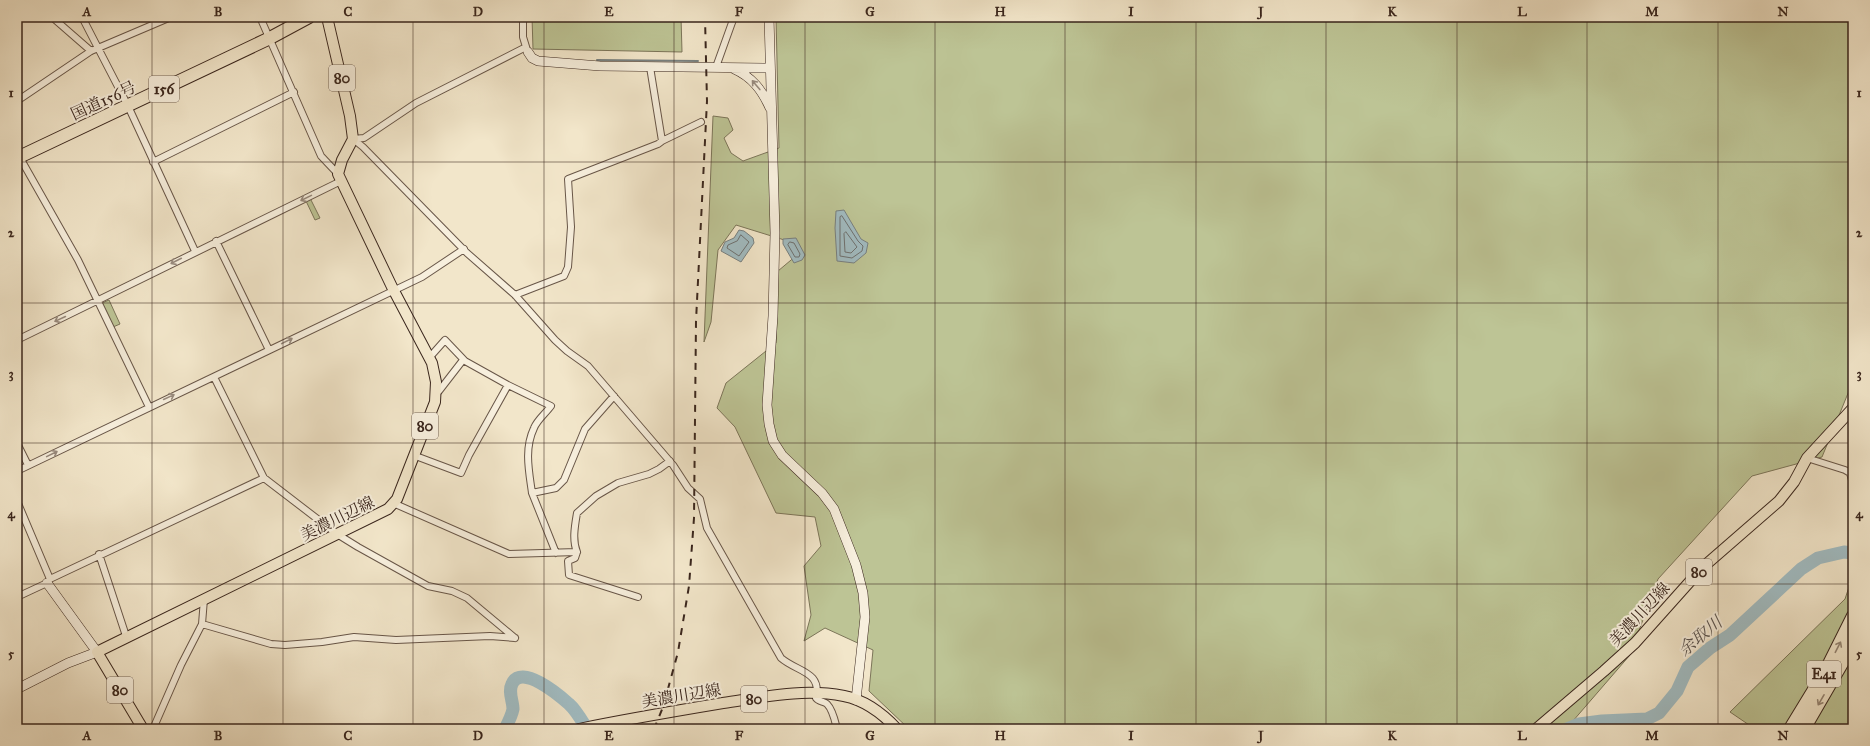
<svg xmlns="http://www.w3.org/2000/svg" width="1870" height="746" font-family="'IM FELL Great Primer','Noto Serif JP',serif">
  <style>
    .green { fill: #bdc495; stroke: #7c7559 }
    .water { fill: #a1bcc2; stroke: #788080 }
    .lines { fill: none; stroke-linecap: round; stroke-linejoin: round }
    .shore { stroke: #6e7170; stroke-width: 1 }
    .stream { stroke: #788080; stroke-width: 2 }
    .river { stroke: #a1bcc2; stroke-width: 13 }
    .street-casing { stroke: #685648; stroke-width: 8 }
    .secondary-casing { stroke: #3a261d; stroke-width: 10 }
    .primary-casing { stroke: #3a261d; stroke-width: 12 }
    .highway-casing { stroke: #3a261d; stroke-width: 14 }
    .street { stroke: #f7efdd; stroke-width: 6 }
    .secondary { stroke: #f7efdd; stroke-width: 9 }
    .primary { stroke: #f2e6ca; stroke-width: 10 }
    .highway { stroke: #f2e6ca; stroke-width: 12 }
    .rail { stroke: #3a261d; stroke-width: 2; stroke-dasharray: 7 7; stroke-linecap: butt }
    .oneway { stroke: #988a7d }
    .oneway2 { stroke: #968674 }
    .grid { fill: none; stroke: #3a261d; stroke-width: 1; stroke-opacity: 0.55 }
    .labels { text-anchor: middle; stroke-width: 4; stroke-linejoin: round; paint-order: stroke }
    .shield { fill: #f7efdd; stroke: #736257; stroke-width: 1 }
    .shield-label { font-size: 15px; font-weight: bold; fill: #3a261d }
    .street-label { font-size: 16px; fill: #3a261d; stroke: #f7efdd }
    .water-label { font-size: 17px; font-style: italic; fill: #59534f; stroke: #f7efdd }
    .neatline { fill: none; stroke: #3a261d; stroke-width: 1.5 }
    .grid-label { font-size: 13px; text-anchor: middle; font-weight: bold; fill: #3a261d }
  </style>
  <rect width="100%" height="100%" fill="#f2e6ca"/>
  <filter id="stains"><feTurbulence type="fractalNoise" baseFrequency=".005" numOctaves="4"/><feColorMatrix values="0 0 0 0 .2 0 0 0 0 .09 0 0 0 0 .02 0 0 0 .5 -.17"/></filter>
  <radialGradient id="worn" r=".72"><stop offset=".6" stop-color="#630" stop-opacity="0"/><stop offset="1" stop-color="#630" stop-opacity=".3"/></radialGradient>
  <!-- green -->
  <path class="green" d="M 532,17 L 681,17 L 682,52 L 533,49 Z
    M 776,17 L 1853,17 L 1853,381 L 1822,457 L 1752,476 L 1658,579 L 1630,655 L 1566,729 L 909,729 L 869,691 L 873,650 L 825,628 L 804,641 L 811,615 L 804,566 L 821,546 L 815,517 L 776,513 L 735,427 L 717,408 L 726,383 L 776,343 L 778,271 L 797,255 L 794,243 L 736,225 L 718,250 L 711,322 L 704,342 L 713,116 L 728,118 L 733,130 L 724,138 L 731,153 L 743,161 L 779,148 Z
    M 310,198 L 320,218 L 315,220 L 306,201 Z
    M 109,300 L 120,324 L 113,327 L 102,303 Z
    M 1853,575 L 1853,729 L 1755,729 L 1730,712 L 1845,599 Z"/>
  <!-- water -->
  <path class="water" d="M 844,210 L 861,239 L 868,243 L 866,253 L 854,263 L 837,261 L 835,228 L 836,211 Z
    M 739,230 L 744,231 L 753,238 L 754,243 L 741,262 L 721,251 L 725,242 L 734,238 Z
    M 796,238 L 805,255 L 802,260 L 794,263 L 783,244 L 783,239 Z"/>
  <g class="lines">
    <!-- shore -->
    <path class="shore" d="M 842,216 L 858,241 L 863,246 L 862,251 L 852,258 L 840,256 L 840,217 Z
      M 846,232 L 857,247 L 851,253 L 845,252 L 844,234 Z
      M 741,235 L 749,242 L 739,256 L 727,248 L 728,245 L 737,241 Z
      M 790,242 L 794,243 L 800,254 L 799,257 L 795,257 L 788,245 Z"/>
    <!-- stream -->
    <path class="stream" d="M 597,60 L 698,61"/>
    <!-- river -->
    <path class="river" d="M 505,729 C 508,723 512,715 513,709 C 513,701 508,692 512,684 C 521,663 559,695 569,704 C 576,710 582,721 587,729
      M 1567,729 L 1579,724 L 1602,721 L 1647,719 L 1659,713 L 1677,691 L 1688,667 L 1710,648 L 1730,635 L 1801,569 L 1818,558 L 1844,552 L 1853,553"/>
    <defs>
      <path id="street" d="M 52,17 L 91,51
        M 82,17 L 128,106 L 195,251
        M 260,17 L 321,156 L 338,174
        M 523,17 L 523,37 L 527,50
        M 716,67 L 734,17
        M 17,101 L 91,51 L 171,17
        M 353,139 L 363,147 L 467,253 L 515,295 L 555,340 L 567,351 L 588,366 L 673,465 L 688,488 L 700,499 L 707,528 L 781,658 C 797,672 822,671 816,698 C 819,702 824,701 827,704 C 833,710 835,721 837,729
        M 353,139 L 364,138 L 416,103 L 526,47
        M 662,141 L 701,122
        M 19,156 L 78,260 L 149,407
        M 153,162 L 294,92
        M 216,241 L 269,350
        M 515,295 L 564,276 L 568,267 L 571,227 L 568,179 L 658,144 L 662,141 L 650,67
        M 17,340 L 341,181
        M 429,358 L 445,340 L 465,361 L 508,385 L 551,406 C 546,413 537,420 534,428 C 524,449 529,471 532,493
        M 214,377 L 264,478 L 337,534 L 358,547 L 428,586 L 452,591 L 467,598 L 515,638
        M 435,392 L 439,391 L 463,360
        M 17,443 L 28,465
        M 413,455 L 461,473 L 469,455 L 508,385
        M 1807,458 L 1845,470 L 1850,473 L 1853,484
        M 17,471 L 422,277 L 464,249
        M 17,501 L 50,579
        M 393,503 L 509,554 L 577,552 L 575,558 L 568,561 L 569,575 L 638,597
        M 577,552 C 572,540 575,525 577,513 L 596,496 L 618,483 L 649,474 L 659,469 L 670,461
        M 556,553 L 532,493 L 556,488 L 564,480 L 585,429 L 614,396
        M 99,554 L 126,636
        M 17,597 L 47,583 L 50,579 L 264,478
        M 202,624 L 271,644 L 285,645 L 322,642 L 354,637 L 396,640 L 490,636 L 515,638
        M 153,729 L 181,665 L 202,624 L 204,599"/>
      <path id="secondary" d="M 769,17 L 775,233 L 773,316 L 767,405 L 769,424 L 773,441 L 782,455 L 822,493 L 834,509 L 856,565 L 863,593 L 865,617 L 856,700
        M 528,52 L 532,58 L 538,61 L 600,66 L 770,68
        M 734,69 C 752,77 762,90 770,108
        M 17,689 L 68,663 L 97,652 L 47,583"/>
      <path id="primary" d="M 143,729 L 97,652 L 388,509 L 397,499 L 435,402 L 436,382 L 432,363 L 393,289 L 338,174 L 342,160 L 353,139 L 350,116 L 327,17
        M 579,729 C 627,719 675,711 723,703 C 764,697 803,688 844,696 C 864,700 883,714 897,729
        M 1536,729 L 1604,671 L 1635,643 L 1702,568 L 1779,501 L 1794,482 L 1807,458 L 1853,408"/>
      <path id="highway" d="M 17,158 L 270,38 L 309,17
        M 1790,729 L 1826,670 L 1853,616
        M 1804,729 L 1844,660 L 1853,641"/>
    </defs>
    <!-- street casing -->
    <use href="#street" class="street-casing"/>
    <!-- secondary casing -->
    <use href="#secondary" class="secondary-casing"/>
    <!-- primary casing -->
    <use href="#primary" class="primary-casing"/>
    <!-- highway casing -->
    <use href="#highway" class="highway-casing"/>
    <!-- street -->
    <use href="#street" class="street"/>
    <!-- secondary -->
    <use href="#secondary" class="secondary"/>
    <!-- primary -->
    <use href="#primary" class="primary"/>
    <!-- highway -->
    <use href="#highway" class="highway"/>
    <!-- rail -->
    <path class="rail" d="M 654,729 L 663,707 L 678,652 L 689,586 L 694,518 L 696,321 L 707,101 L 705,17"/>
  </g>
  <!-- one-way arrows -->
  <defs><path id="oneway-shaft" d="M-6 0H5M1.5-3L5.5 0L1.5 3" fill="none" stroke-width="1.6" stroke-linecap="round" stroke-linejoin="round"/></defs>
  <g class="oneway">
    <use href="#oneway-shaft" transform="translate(756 85) rotate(-130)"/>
    <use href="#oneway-shaft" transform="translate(306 198) rotate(154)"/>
    <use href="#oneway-shaft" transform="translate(176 261) rotate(153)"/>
    <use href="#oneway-shaft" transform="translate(60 319) rotate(155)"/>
    <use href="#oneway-shaft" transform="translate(287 341) rotate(-26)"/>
    <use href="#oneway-shaft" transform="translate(169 397) rotate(-25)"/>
    <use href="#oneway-shaft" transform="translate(52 454) rotate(-26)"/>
  </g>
  <g class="oneway2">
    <use href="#oneway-shaft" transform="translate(1838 647) rotate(-63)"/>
    <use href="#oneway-shaft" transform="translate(1821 700) rotate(120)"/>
  </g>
  <!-- grid -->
  <path class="grid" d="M 152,17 L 152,729M 283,17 L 283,729M 413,17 L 413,729M 544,17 L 544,729M 674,17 L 674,729M 805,17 L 805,729M 935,17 L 935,729M 1065,17 L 1065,729M 1196,17 L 1196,729M 1326,17 L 1326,729M 1457,17 L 1457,729M 1587,17 L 1587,729M 1718,17 L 1718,729M 17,162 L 1853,162M 17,303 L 1853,303M 17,443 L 1853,443M 17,584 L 1853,584"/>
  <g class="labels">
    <!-- shield labels -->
    <g class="shield">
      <rect x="329" y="65" width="26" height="26" rx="3"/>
      <rect x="149" y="76" width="30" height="26" rx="3"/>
      <rect x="412" y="413" width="26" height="26" rx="3"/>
      <rect x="1686" y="559" width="26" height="26" rx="3"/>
      <rect x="1807" y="661" width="34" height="26" rx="3"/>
      <rect x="107" y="677" width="26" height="26" rx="3"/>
      <rect x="741" y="686" width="26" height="26" rx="3"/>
    </g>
    <g class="shield-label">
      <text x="342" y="83">80</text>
      <text x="164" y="94">156</text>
      <text x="425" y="431">80</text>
      <text x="1699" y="577">80</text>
      <text x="1824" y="679">E41</text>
      <text x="120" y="695">80</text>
      <text x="754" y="704">80</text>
    </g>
    <!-- street labels -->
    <g class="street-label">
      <text transform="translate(103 100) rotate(-25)" y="6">国道156号</text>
      <text transform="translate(337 518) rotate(-26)" y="6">美濃川辺線</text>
      <text transform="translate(1639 614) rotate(-47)" y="6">美濃川辺線</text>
      <text transform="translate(681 695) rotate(-9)" y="6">美濃川辺線</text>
    </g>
    <!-- water labels -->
    <g class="water-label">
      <text transform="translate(1700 636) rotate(-40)" y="6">余取川</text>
    </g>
  </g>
  <!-- margin -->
  <rect width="1870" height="746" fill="none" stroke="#f2e6ca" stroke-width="44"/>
  <rect x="22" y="22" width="1826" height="702" class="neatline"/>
  <g class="grid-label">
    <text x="87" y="16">A</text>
    <text x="218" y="16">B</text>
    <text x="348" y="16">C</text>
    <text x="478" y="16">D</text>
    <text x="609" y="16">E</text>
    <text x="739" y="16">F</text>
    <text x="870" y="16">G</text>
    <text x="1000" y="16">H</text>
    <text x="1131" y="16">I</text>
    <text x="1261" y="16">J</text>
    <text x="1392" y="16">K</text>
    <text x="1522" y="16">L</text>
    <text x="1652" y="16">M</text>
    <text x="1783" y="16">N</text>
    <text x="11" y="97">1</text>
    <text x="1859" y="97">1</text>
    <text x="11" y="237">2</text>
    <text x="1859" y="237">2</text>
    <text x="11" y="378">3</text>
    <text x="1859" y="378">3</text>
    <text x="11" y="518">4</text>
    <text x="1859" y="518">4</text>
    <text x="11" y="658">5</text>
    <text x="1859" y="658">5</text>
    <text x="87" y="740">A</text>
    <text x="218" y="740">B</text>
    <text x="348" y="740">C</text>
    <text x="478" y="740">D</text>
    <text x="609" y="740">E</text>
    <text x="739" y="740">F</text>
    <text x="870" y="740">G</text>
    <text x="1000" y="740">H</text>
    <text x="1131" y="740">I</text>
    <text x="1261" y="740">J</text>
    <text x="1392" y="740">K</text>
    <text x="1522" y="740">L</text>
    <text x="1652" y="740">M</text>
    <text x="1783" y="740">N</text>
  </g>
  <rect width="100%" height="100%" filter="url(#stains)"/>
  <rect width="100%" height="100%" fill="url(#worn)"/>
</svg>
